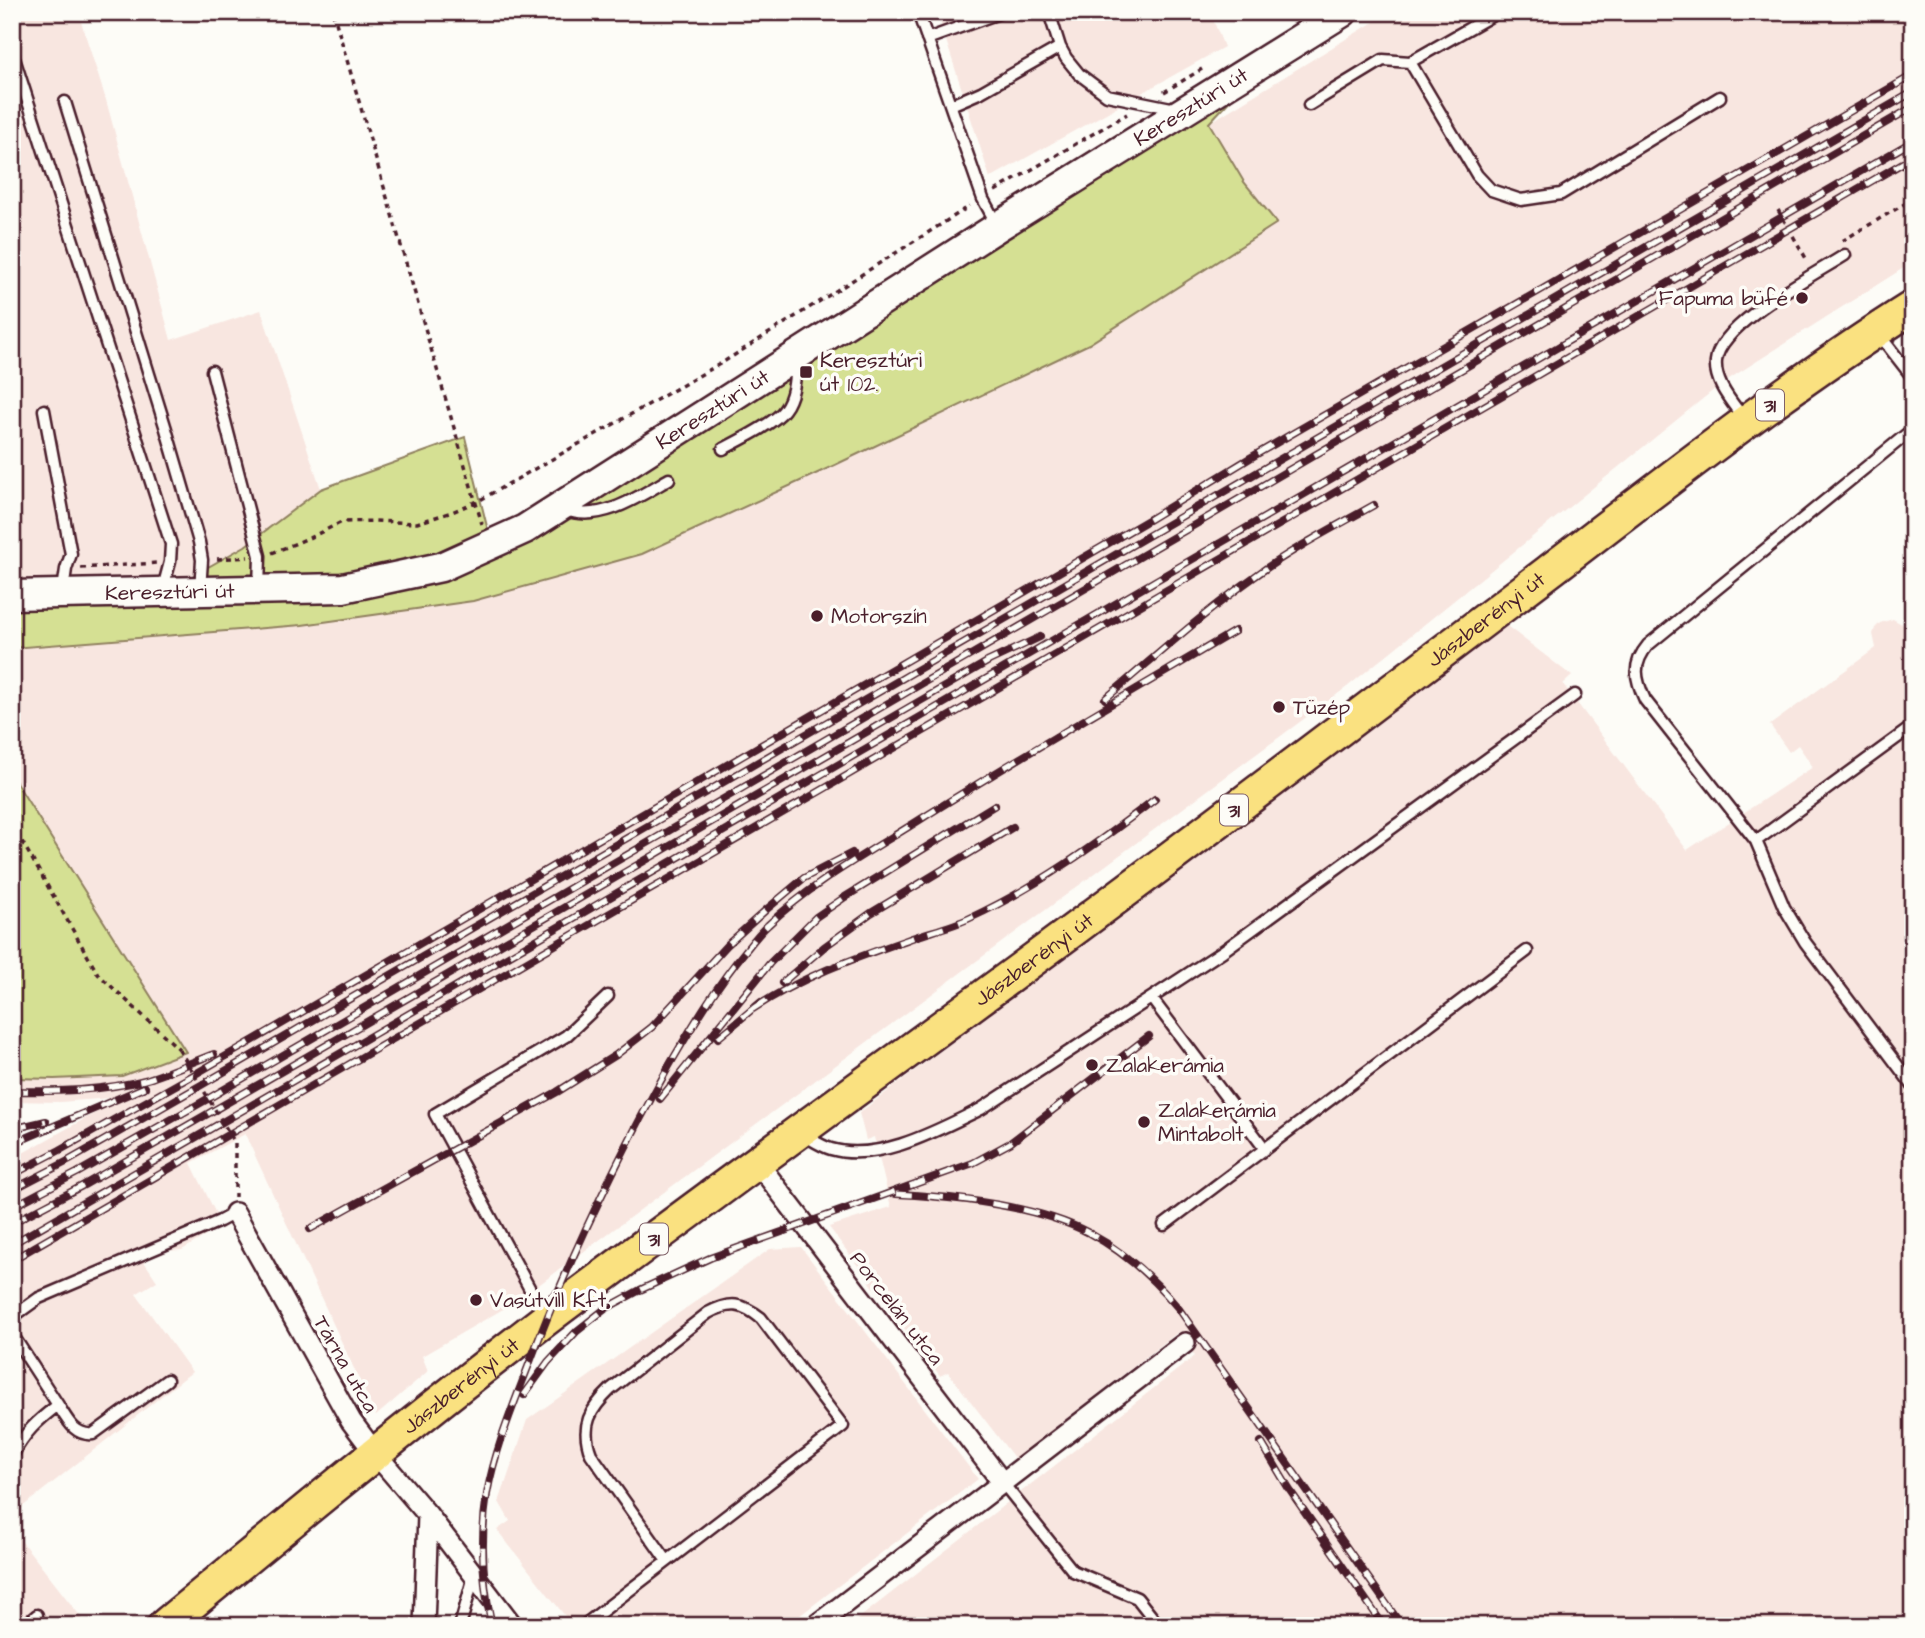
<svg xmlns="http://www.w3.org/2000/svg" width="1925" height="1638" font-family="'Architects Daughter',sans-serif">
  <style>
    .built { fill: #f8e6e0 }
    .green { fill: #d5e093; stroke: #90805f; stroke-width: 2 }
    .lines { fill: none; stroke-linecap: round; stroke-linejoin: round }
    .lane-casing { stroke: #4a1f2b; stroke-width: 15 }
    .street-casing { stroke: #4a1f2b; stroke-width: 24 }
    .secondary-casing { stroke: #4a1f2b; stroke-width: 33 }
    .primary-casing { stroke: #4a1f2b; stroke-width: 37 }
    .path { stroke: #4a1f2b; stroke-width: 3.5; stroke-dasharray: 5 5; stroke-linecap: butt }
    .lane { stroke: #fdfcf7; stroke-width: 10 }
    .street { stroke: #fdfcf7; stroke-width: 19 }
    .secondary { stroke: #fdfcf7; stroke-width: 28 }
    .primary { stroke: #fae180; stroke-width: 32 }
    .rail-casing { stroke: #4a1f2b; stroke-width: 8 }
    .rail { stroke: #fdfcf7; stroke-width: 5; stroke-dasharray: 16; stroke-linecap: butt }
    .path-bridge { stroke: #4a1f2b; stroke-width: 3.5; stroke-dasharray: 5 5; stroke-linecap: butt }
    .poi-dot { fill: #4a1f2b; stroke: #fdfcf7; stroke-width: 2.5 }
    .labels { text-anchor: middle; stroke-width: 7; stroke-linejoin: round; paint-order: stroke }
    .shield { fill: #fdfcf7; stroke: #806168; stroke-width: 2 }
    .shield-label { font-size: 19px; font-weight: bold; fill: #4a1f2b }
    .street-label { font-size: 21px; fill: #4a1f2b; stroke: #fdfcf7 }
    .poi-label { font-size: 21px; fill: #4a1f2b; stroke: #fdfcf7; text-anchor: start }
  </style>
  <rect width="100%" height="100%" fill="#fdfcf7"/>
  <filter id="ink" filterUnits="userSpaceOnUse"><feTurbulence type="fractalNoise" baseFrequency=".0143" numOctaves="2"/><feDisplacementMap in="SourceGraphic" scale="14" xChannelSelector="R" yChannelSelector="G"/><feConvolveMatrix kernelMatrix="1 2 1 2 8 2 1 2 1" color-interpolation-filters="sRGB"/></filter>
  <g filter="url(#ink)">
    <!-- built -->
    <path class="built" d="M 12,12 L 78,12 L 106,100 L 171,340 L 261,310 L 321,489 L 245,546 L 173,587 L 12,594 Z
      M 937,12 L 1210,12 L 1224,47 L 990,178 Z
      M 1390,12 L 1913,12 L 1913,262 L 1721,384 L 1347,687 L 517,1301 L 422,1356 L 428,1371 L 376,1416 L 245,1134 L 191,1163 L 222,1226 L 182,1250 L 164,1251 L 143,1260 L 157,1281 L 136,1294 L 192,1372 L 12,1515 L 12,1159 L 124,1097 L 60,1102 L 12,1101 L 12,1078 L 54,1079 L 122,1076 L 186,1052 L 12,776 L 12,648 L 302,625 L 473,601 L 642,554 L 835,465 L 1089,344 L 1277,223 L 1244,182 L 1209,123 Z
      M 1893,619 L 1905,626 L 1913,621 L 1913,1626 L 849,1626 L 1195,1356 L 1178,1332 L 1015,1459 L 948,1372 L 940,1376 L 829,1227 L 891,1207 L 874,1137 L 866,1140 L 859,1113 L 1503,623 L 1572,676 L 1563,684 L 1687,850 L 1813,767 L 1798,745 L 1789,752 L 1770,725 L 1876,648 L 1873,634 L 1875,628 L 1880,623 Z
      M 801,1247 L 978,1479 L 786,1626 L 573,1626 L 497,1530 L 510,1521 L 499,1502 L 527,1420 L 770,1249 Z
      M 12,1529 L 88,1626 L 12,1626 Z"/>
    <!-- green -->
    <path class="green" d="M 1247,82 L 1209,123 L 1244,182 L 1277,223 L 1089,344 L 835,465 L 642,554 L 473,601 L 302,625 L 12,648 L 12,594 L 173,587 L 245,546 L 321,489 L 465,437 L 490,539 Z
      M 12,776 L 186,1052 L 122,1076 L 54,1079 L 12,1078 Z"/>
    <g class="lines">
      <defs>
        <path id="lane" d="M 918,12 L 983,199 L 997,225
          M 1049,12 L 1060,47 L 1066,58 L 1079,74 L 1107,95 L 1176,109
          M 927,39 L 999,13
          M 12,52 L 171,544 L 170,562 L 163,588
          M 1410,62 L 1477,175 L 1491,190 L 1521,200 L 1561,194 L 1720,97
          M 65,102 L 166,429 L 199,542 L 202,560 L 200,590
          M 951,105 L 981,92 L 1060,47
          M 1309,105 L 1383,60 L 1410,62 L 1498,12
          M 1878,333 L 1913,378
          M 212,371 L 260,556 L 259,589
          M 44,410 L 71,554 L 66,569 L 63,590
          M 1744,419 C 1732,402 1714,383 1716,361 C 1719,324 1814,275 1845,255
          M 1913,429 L 1648,645 C 1632,664 1635,678 1645,700 L 1756,841 L 1784,907 L 1805,942 L 1913,1086
          M 723,449 C 738,441 775,423 784,410 C 794,397 795,379 796,363
          M 566,510 C 601,523 640,496 669,479
          M 1756,841 L 1913,726
          M 1152,999 L 1265,1149
          M 802,1134 C 811,1139 821,1146 831,1149 C 879,1163 938,1130 981,1109 L 1223,951 L 1575,695
          M 1164,1225 L 1527,951
          M 545,1317 L 435,1114 L 566,1036 L 608,996
          M 12,1321 L 14,1316 L 39,1298 L 220,1221 L 235,1213
          M 12,1334 L 58,1405 C 37,1421 25,1432 12,1456
          M 58,1405 C 67,1419 74,1436 93,1434 L 167,1380
          M 1002,1482 L 1073,1571 L 1137,1598 L 1159,1626
          M 24,1626 L 37,1615
          M 460,1626 L 474,1576
          M 583,1626 L 843,1426 L 761,1318 C 742,1303 730,1301 708,1313 L 611,1389 C 590,1409 580,1426 591,1454 L 667,1561"/>
        <path id="street" d="M 757,1162 L 1002,1482
          M 235,1213 L 351,1421 L 375,1453 L 428,1515 L 513,1626
          M 424,1626 L 428,1515
          M 815,1626 L 1185,1343"/>
        <g id="secondary">
          <path id="s1" d="M 12,595 L 343,588 L 441,567 L 525,529 L 999,226 L 1343,12"/>
        </g>
        <g id="primary">
          <path id="s2" d="M 164,1626 C 292,1521 419,1416 550,1316 C 758,1159 971,1008 1179,851 C 1302,758 1425,666 1548,572 C 1667,481 1786,387 1913,307"/>
        </g>
      </defs>
      <!-- lane casing -->
      <use href="#lane" class="lane-casing"/>
      <!-- street casing -->
      <use href="#street" class="street-casing"/>
      <!-- secondary casing -->
      <use href="#secondary" class="secondary-casing"/>
      <!-- primary casing -->
      <use href="#primary" class="primary-casing"/>
      <!-- path -->
      <path class="path" d="M 333,12 L 482,524
        M 1164,92 L 1202,69
        M 995,191 L 1127,114
        M 1778,210 L 1807,260
        M 1842,241 L 1913,199
        M 272,553 L 311,537 L 342,522 L 375,521 L 417,523 L 452,512 L 480,500 L 725,361 L 970,206
        M 217,559 L 248,557
        M 81,568 L 157,563
        M 12,824 L 98,974 L 179,1049
        M 235,1143 L 235,1197"/>
      <!-- lane -->
      <use href="#lane" class="lane"/>
      <!-- street -->
      <use href="#street" class="street"/>
      <!-- secondary -->
      <use href="#secondary" class="secondary"/>
      <!-- primary -->
      <use href="#primary" class="primary"/>
      <defs>
        <path id="rail" d="M 1105,699 C 1154,658 1202,614 1254,577 C 1292,549 1333,528 1374,505
          M 782,983 L 824,947 L 871,913 L 1013,827
          M 753,1009 C 804,975 858,957 915,937 C 933,931 953,926 970,918 C 1037,887 1097,844 1155,799
          M 718,1038 L 761,1002
          M 12,1091 C 57,1092 104,1091 148,1079 C 170,1072 192,1062 214,1054
          M 660,1099 L 770,963 L 816,917 L 845,897 L 995,805
          M 12,1129 L 46,1121
          M 12,1144 L 145,1087
          M 12,1175 L 60,1150 L 197,1073 L 1150,519 L 1250,458 L 1913,75
          M 12,1190 L 68,1161 L 203,1084 L 1913,92
          M 896,1194 C 956,1197 1036,1205 1089,1233 C 1125,1252 1153,1278 1179,1309 L 1402,1626
          M 12,1207 L 77,1173 L 211,1097 L 1913,107
          M 12,1223 L 84,1185 L 244,1093 L 989,661 L 1040,637
          M 310,1229 L 557,1092 L 616,1055 L 652,1027 L 727,945 L 767,909 L 804,878 L 852,853
          M 12,1244 L 1913,141
          M 12,1260 L 1913,157
          M 524,1395 L 548,1362 L 577,1331 L 605,1309 L 640,1290 L 710,1258 L 973,1163 L 1010,1143 L 1149,1036
          M 1261,1442 L 1289,1489 L 1384,1626
          M 492,1626 C 482,1582 480,1539 487,1494 C 495,1450 512,1409 528,1367 C 567,1263 615,1163 669,1066 C 693,1025 716,986 746,950 C 753,941 760,932 768,925 C 813,882 869,852 921,819 C 1024,754 1130,693 1235,631"/>
      </defs>
      <!-- rail casing -->
      <use href="#rail" class="rail-casing"/>
      <!-- rail -->
      <use href="#rail" class="rail"/>
      <!-- path-bridge -->
      <path class="path-bridge" d="M 179,1049 L 235,1143"/>
    </g>
  </g>
  <!-- markers -->
  <g class="poi-dot">
    <circle cx="1802" cy="298" r="7"/>
    <rect x="799" y="365" width="14" height="14" rx="3.5"/>
    <circle cx="817" cy="616" r="7"/>
    <circle cx="1279" cy="707" r="7"/>
    <circle cx="1092" cy="1065" r="7"/>
    <circle cx="1144" cy="1122" r="7"/>
    <circle cx="476" cy="1300" r="7"/>
  </g>
  <g class="labels">
    <!-- shield labels -->
    <g class="shield">
      <rect x="1756" y="389.5" width="28" height="31" rx="5"/>
      <rect x="1220" y="794.5" width="28" height="31" rx="5"/>
      <rect x="640" y="1223.5" width="28" height="31" rx="5"/>
    </g>
    <g class="shield-label">
      <text x="1770" y="412">31</text>
      <text x="1234" y="817">31</text>
      <text x="654" y="1246">31</text>
    </g>
    <!-- street labels -->
    <g class="street-label">
      <text dy="7" stroke="none"><textPath href="#s1" startOffset="1312">Keresztúri út</textPath></text>
      <text dy="7" stroke="none"><textPath href="#s1" startOffset="746">Keresztúri út</textPath></text>
      <text dy="7" stroke="none"><textPath href="#s1" startOffset="158">Keresztúri út</textPath></text>
      <text dy="7" stroke="none"><textPath href="#s2" startOffset="1662">Jászberényi út</textPath></text>
      <text dy="7" stroke="none"><textPath href="#s2" startOffset="1096">Jászberényi út</textPath></text>
      <text transform="translate(897 1308) rotate(52)" y="7">Porcelán utca</text>
      <text transform="translate(346 1364) rotate(60)" y="7">Tárna utca</text>
      <text dy="7" stroke="none"><textPath href="#s2" startOffset="382">Jászberényi út</textPath></text>
    </g>
    <!-- poi labels -->
    <g class="poi-label">
      <text x="1788" y="305" text-anchor="end">Fapuma büfé</text>
      <text x="820" y="367">Keresztúri<tspan x="820" dy="24">út 102.</tspan></text>
      <text x="831" y="623">Motorszín</text>
      <text x="1293" y="714">Tüzép</text>
      <text x="1106" y="1072">Zalakerámia</text>
      <text x="1158" y="1117">Zalakerámia<tspan x="1158" dy="24">Mintabolt</tspan></text>
      <text x="490" y="1307">Vasútvill Kft.</text>
    </g>
  </g>
  <!-- margin -->
  <rect width="1925" height="1638" fill="none" stroke="#fdfcf7" stroke-width="42"/>
  <rect x="21" y="21" width="1883" height="1596" fill="none" stroke="#4a1f2b" stroke-width="2.5" filter="url(#ink)"/>
</svg>
